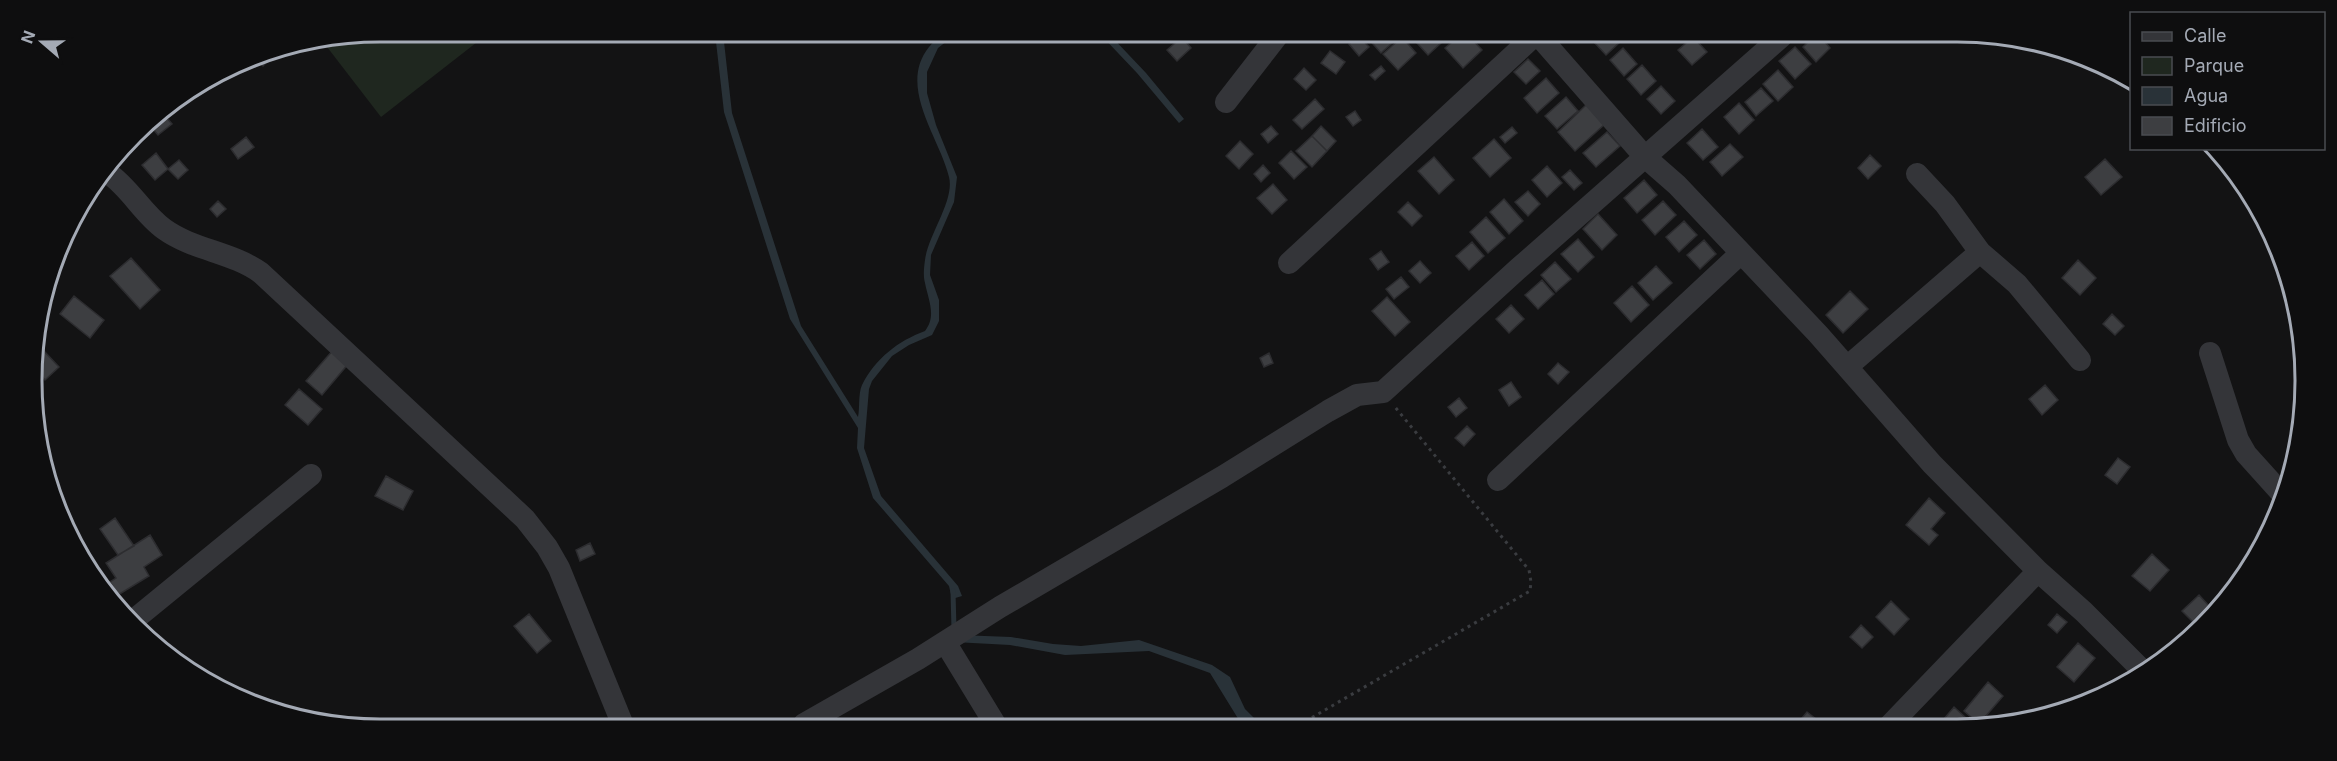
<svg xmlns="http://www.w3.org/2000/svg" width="2337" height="761" font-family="Inter,sans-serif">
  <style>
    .green { fill: #1f271f }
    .water { fill: #293238 }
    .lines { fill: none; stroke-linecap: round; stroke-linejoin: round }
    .stream { stroke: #293238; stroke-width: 5 }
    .building { fill: #3d3e41; stroke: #2d2d30; stroke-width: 1.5 }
    .path { stroke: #3a3c40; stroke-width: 3; stroke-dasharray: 3 4.5; stroke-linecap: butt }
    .minor { stroke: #343539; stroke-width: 22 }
    .rim { fill: none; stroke: #a4aab5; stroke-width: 3 }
  </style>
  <rect width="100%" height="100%" fill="#131314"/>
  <!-- green -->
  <path class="green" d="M 381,32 L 490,32 L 381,117 L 324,43 Z"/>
  <!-- water -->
  <path class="water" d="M 715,33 L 723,33 L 732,113 L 801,326 L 858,417 C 860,408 858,394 862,385 C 876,358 898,341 925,331 C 937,316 928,299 925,283 C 923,276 924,267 925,260 C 928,235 955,200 949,177 C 940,138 897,87 929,47 C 937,38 943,34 956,34 L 938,48 L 927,72 L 927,93 L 936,125 L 957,177 L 954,202 L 931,255 L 930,275 L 939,300 L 939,321 L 932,335 L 909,345 L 892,356 L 872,381 L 869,389 L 864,448 L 881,496 L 958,586 L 962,596 L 952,599 L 949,586 L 873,498 L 857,448 L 858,428 L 790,319 L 724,112 Z
    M 1100,34 L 1110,35 L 1146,73 L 1184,119 L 1179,123 L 1137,73 Z
    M 959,635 L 1011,637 L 1053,644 L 1081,646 L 1139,640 L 1212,665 L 1230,677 L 1245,709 L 1261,725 L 1242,725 L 1210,673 L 1149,651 L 1065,655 L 1010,645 L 954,642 Z"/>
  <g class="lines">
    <!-- stream -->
    <path class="stream" d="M 953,591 L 954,630"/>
  </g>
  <!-- building -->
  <path class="building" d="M 1359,36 L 1369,47 L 1359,56 L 1349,44 Z
    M 1366,36 L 1400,36 L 1381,53 Z
    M 1424,36 L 1434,36 L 1441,43 L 1428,55 L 1417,43 Z
    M 1459,36 L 1469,36 L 1482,50 L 1463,68 L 1445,48 Z
    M 1182,37 L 1191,48 L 1177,61 L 1167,50 Z
    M 1402,37 L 1416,53 L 1398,70 L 1383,54 Z
    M 1597,37 L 1615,37 L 1620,42 L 1606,55 L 1592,40 Z
    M 1693,37 L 1707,52 L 1692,65 L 1678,50 Z
    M 1813,37 L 1821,37 L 1830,48 L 1816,62 L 1803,47 Z
    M 1795,47 L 1811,64 L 1795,79 L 1779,61 Z
    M 1623,48 L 1637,64 L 1624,76 L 1610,60 Z
    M 1330,51 L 1345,62 L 1336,74 L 1321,63 Z
    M 276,52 L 263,66 L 253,57 Z
    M 1528,59 L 1540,71 L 1526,84 L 1514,72 Z
    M 1642,65 L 1656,81 L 1641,95 L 1627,79 Z
    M 1381,66 L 1385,71 L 1375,80 L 1370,75 Z
    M 1304,68 L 1316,80 L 1306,90 L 1294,79 Z
    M 1778,70 L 1793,87 L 1778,101 L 1763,84 Z
    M 1546,78 L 1559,93 L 1537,113 L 1524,98 Z
    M 1661,86 L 1675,101 L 1661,114 L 1647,99 Z
    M 1761,88 L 1773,101 L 1756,116 L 1745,102 Z
    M 1566,97 L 1578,111 L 1557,129 L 1545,116 Z
    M 1315,99 L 1324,109 L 1302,129 L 1293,120 Z
    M 1739,103 L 1754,120 L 1739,134 L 1724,117 Z
    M 1587,104 L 1605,124 L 1575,151 L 1558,132 Z
    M 161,111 L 172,124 L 158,135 L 147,122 Z
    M 1355,111 L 1361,120 L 1353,126 L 1346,117 Z
    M 1271,126 L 1278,134 L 1268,143 L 1261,134 Z
    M 1321,126 L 1336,141 L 1327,151 L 1312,136 Z
    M 1512,127 L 1517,133 L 1505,143 L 1500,137 Z
    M 1702,129 L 1718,147 L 1703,160 L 1687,143 Z
    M 1607,132 L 1620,146 L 1596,167 L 1583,153 Z
    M 1312,136 L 1327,151 L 1312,167 L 1296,151 Z
    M 246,137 L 254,147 L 238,159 L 231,149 Z
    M 1494,139 L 1511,158 L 1490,177 L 1473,158 Z
    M 1240,141 L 1253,154 L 1239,169 L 1226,156 Z
    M 1730,144 L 1743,157 L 1722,176 L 1710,162 Z
    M 1291,151 L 1307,167 L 1294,179 L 1279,163 Z
    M 156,153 L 168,169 L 155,180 L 142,165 Z
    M 1870,155 L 1881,166 L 1868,179 L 1858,168 Z
    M 1434,157 L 1454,180 L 1439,194 L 1418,171 Z
    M 2105,159 L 2122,177 L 2101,195 L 2085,177 Z
    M 179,160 L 188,170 L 178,179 L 168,169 Z
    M 1263,165 L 1270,173 L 1261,182 L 1254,174 Z
    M 1547,166 L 1562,183 L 1547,197 L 1532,180 Z
    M 1570,170 L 1582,183 L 1574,190 L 1562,177 Z
    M 1644,180 L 1657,195 L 1637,213 L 1624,198 Z
    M 1273,184 L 1287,200 L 1272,214 L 1257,198 Z
    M 1528,191 L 1540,204 L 1528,216 L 1515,202 Z
    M 1504,199 L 1523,221 L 1509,234 L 1490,212 Z
    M 218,201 L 226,209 L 217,217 L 210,209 Z
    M 1663,201 L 1676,215 L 1655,235 L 1642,220 Z
    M 1408,202 L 1422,216 L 1412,226 L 1398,212 Z
    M 1598,214 L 1617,235 L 1602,250 L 1583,229 Z
    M 1486,217 L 1505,238 L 1488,253 L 1470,232 Z
    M 1684,221 L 1697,235 L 1679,252 L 1666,237 Z
    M 1578,239 L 1594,257 L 1578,272 L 1561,254 Z
    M 1704,240 L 1716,254 L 1700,269 L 1687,255 Z
    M 1472,242 L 1484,256 L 1469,270 L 1456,256 Z
    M 1381,251 L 1389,262 L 1378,270 L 1370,259 Z
    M 131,258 L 160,290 L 140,309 L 110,276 Z
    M 2078,260 L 2096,278 L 2080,295 L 2062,278 Z
    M 1420,261 L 1431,273 L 1420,283 L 1409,271 Z
    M 1555,262 L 1571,279 L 1556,292 L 1541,275 Z
    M 1656,266 L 1672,283 L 1653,300 L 1638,283 Z
    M 1401,277 L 1409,287 L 1394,299 L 1386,289 Z
    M 1542,280 L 1554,294 L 1538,309 L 1525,295 Z
    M 1632,286 L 1649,305 L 1631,322 L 1614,303 Z
    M 1850,291 L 1868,309 L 1843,333 L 1826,315 Z
    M 74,296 L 104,320 L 90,338 L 60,314 Z
    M 1387,297 L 1410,322 L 1395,336 L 1372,311 Z
    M 1511,305 L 1524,319 L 1509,333 L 1496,319 Z
    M 2112,314 L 2124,326 L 2115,335 L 2103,324 Z
    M 334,349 L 349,363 L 322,395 L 306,381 Z
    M 44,351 L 59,367 L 45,380 L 37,371 L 36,358 Z
    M 1269,353 L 1273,363 L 1264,367 L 1260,358 Z
    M 1558,363 L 1569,372 L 1558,384 L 1548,374 Z
    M 1511,382 L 1521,397 L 1509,406 L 1499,390 Z
    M 2045,385 L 2058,400 L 2042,415 L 2029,399 Z
    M 299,389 L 322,409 L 308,425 L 285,405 Z
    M 1459,398 L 1467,408 L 1456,417 L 1448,407 Z
    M 1467,426 L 1475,434 L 1464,446 L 1455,438 Z
    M 2118,458 L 2130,467 L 2117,484 L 2105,475 Z
    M 386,476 L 413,491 L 403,510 L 375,496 Z
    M 1929,498 L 1945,513 L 1931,529 L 1938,535 L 1929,545 L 1906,525 Z
    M 115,518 L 134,546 L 118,555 L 100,529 Z
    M 150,535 L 162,555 L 144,567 L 149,576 L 118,595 L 110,582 L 116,578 L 106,563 Z
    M 590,543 L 595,554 L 580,561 L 576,550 Z
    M 2152,554 L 2169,570 L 2150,591 L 2132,576 Z
    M 2199,595 L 2210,607 L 2194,623 L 2182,611 Z
    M 1891,601 L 1909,619 L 1894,635 L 1876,617 Z
    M 529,614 L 551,641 L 537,653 L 514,626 Z
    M 2057,614 L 2067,622 L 2057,633 L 2048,625 Z
    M 1861,625 L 1873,637 L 1862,648 L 1850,637 Z
    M 2078,643 L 2095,658 L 2074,682 L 2057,667 Z
    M 1988,682 L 2003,696 L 1979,724 L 1964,711 Z
    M 1954,707 L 1966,718 L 1959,726 L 1938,726 Z
    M 1807,712 L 1825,726 L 1800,726 L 1797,724 Z"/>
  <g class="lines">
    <!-- path -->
    <path class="path" d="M 1299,725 L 1530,591 L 1531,582 L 1529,570 L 1395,407"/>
    <!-- minor -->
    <path class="minor" d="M 1539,36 L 1645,157 L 1677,185 L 1818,334 L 1932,464 L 2038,571 L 2084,612 L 2144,672
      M 1226,102 L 1278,35
      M 108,173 C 130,188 143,214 164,229 C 193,250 232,252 261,273 L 525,519 L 547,547 L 559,568 L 622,723
      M 1917,174 L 1945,204 L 1980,252 L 2017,284 L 2080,360
      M 1289,263 L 1534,36
      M 2210,353 L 2238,440 L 2246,454 L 2282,494
      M 1847,367 L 1980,252
      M 1498,480 L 1740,254
      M 135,619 L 311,475
      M 945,642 L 995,724
      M 804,724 L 918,659 L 1000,607 L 1222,477 L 1328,411 L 1357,395 L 1383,392 L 1519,268 L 1781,37
      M 1889,726 L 2038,571"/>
  </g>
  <!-- crop -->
  <path d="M0 0H2337V761H0ZM380 42H1957A338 338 0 0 1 2295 380V381A338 338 0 0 1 1957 719H380A338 338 0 0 1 42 381V380A338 338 0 0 1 380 42Z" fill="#0e0e0f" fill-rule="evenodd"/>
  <path class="rim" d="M380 42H1957A338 338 0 0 1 2295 380V381A338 338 0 0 1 1957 719H380A338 338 0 0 1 42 381V380A338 338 0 0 1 380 42Z"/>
  <!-- legend -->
  <rect x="2130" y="12" width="195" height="138" fill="#0e0e0f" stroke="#4a4c51" stroke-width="1.5"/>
  <rect x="2142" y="32" width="30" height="9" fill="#343539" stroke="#4a4c51" stroke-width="1.5"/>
  <text x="2184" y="42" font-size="18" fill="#a4aab5">Calle</text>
  <rect x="2142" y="57" width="30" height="18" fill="#1f271f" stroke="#4a4c51" stroke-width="1.5"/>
  <text x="2184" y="72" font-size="18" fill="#a4aab5">Parque</text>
  <rect x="2142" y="87" width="30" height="18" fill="#293238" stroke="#4a4c51" stroke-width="1.5"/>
  <text x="2184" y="102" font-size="18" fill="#a4aab5">Agua</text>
  <rect x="2142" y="117" width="30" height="18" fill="#3d3e41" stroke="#4a4c51" stroke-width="1.5"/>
  <text x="2184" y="132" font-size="18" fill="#a4aab5">Edificio</text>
  <!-- north arrow -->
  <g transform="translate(42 42) rotate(290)" stroke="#0e0e0f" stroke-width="4.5" paint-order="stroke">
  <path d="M0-4.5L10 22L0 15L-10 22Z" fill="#a4aab5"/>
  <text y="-9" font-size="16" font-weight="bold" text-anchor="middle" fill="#a4aab5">N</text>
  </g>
</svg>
